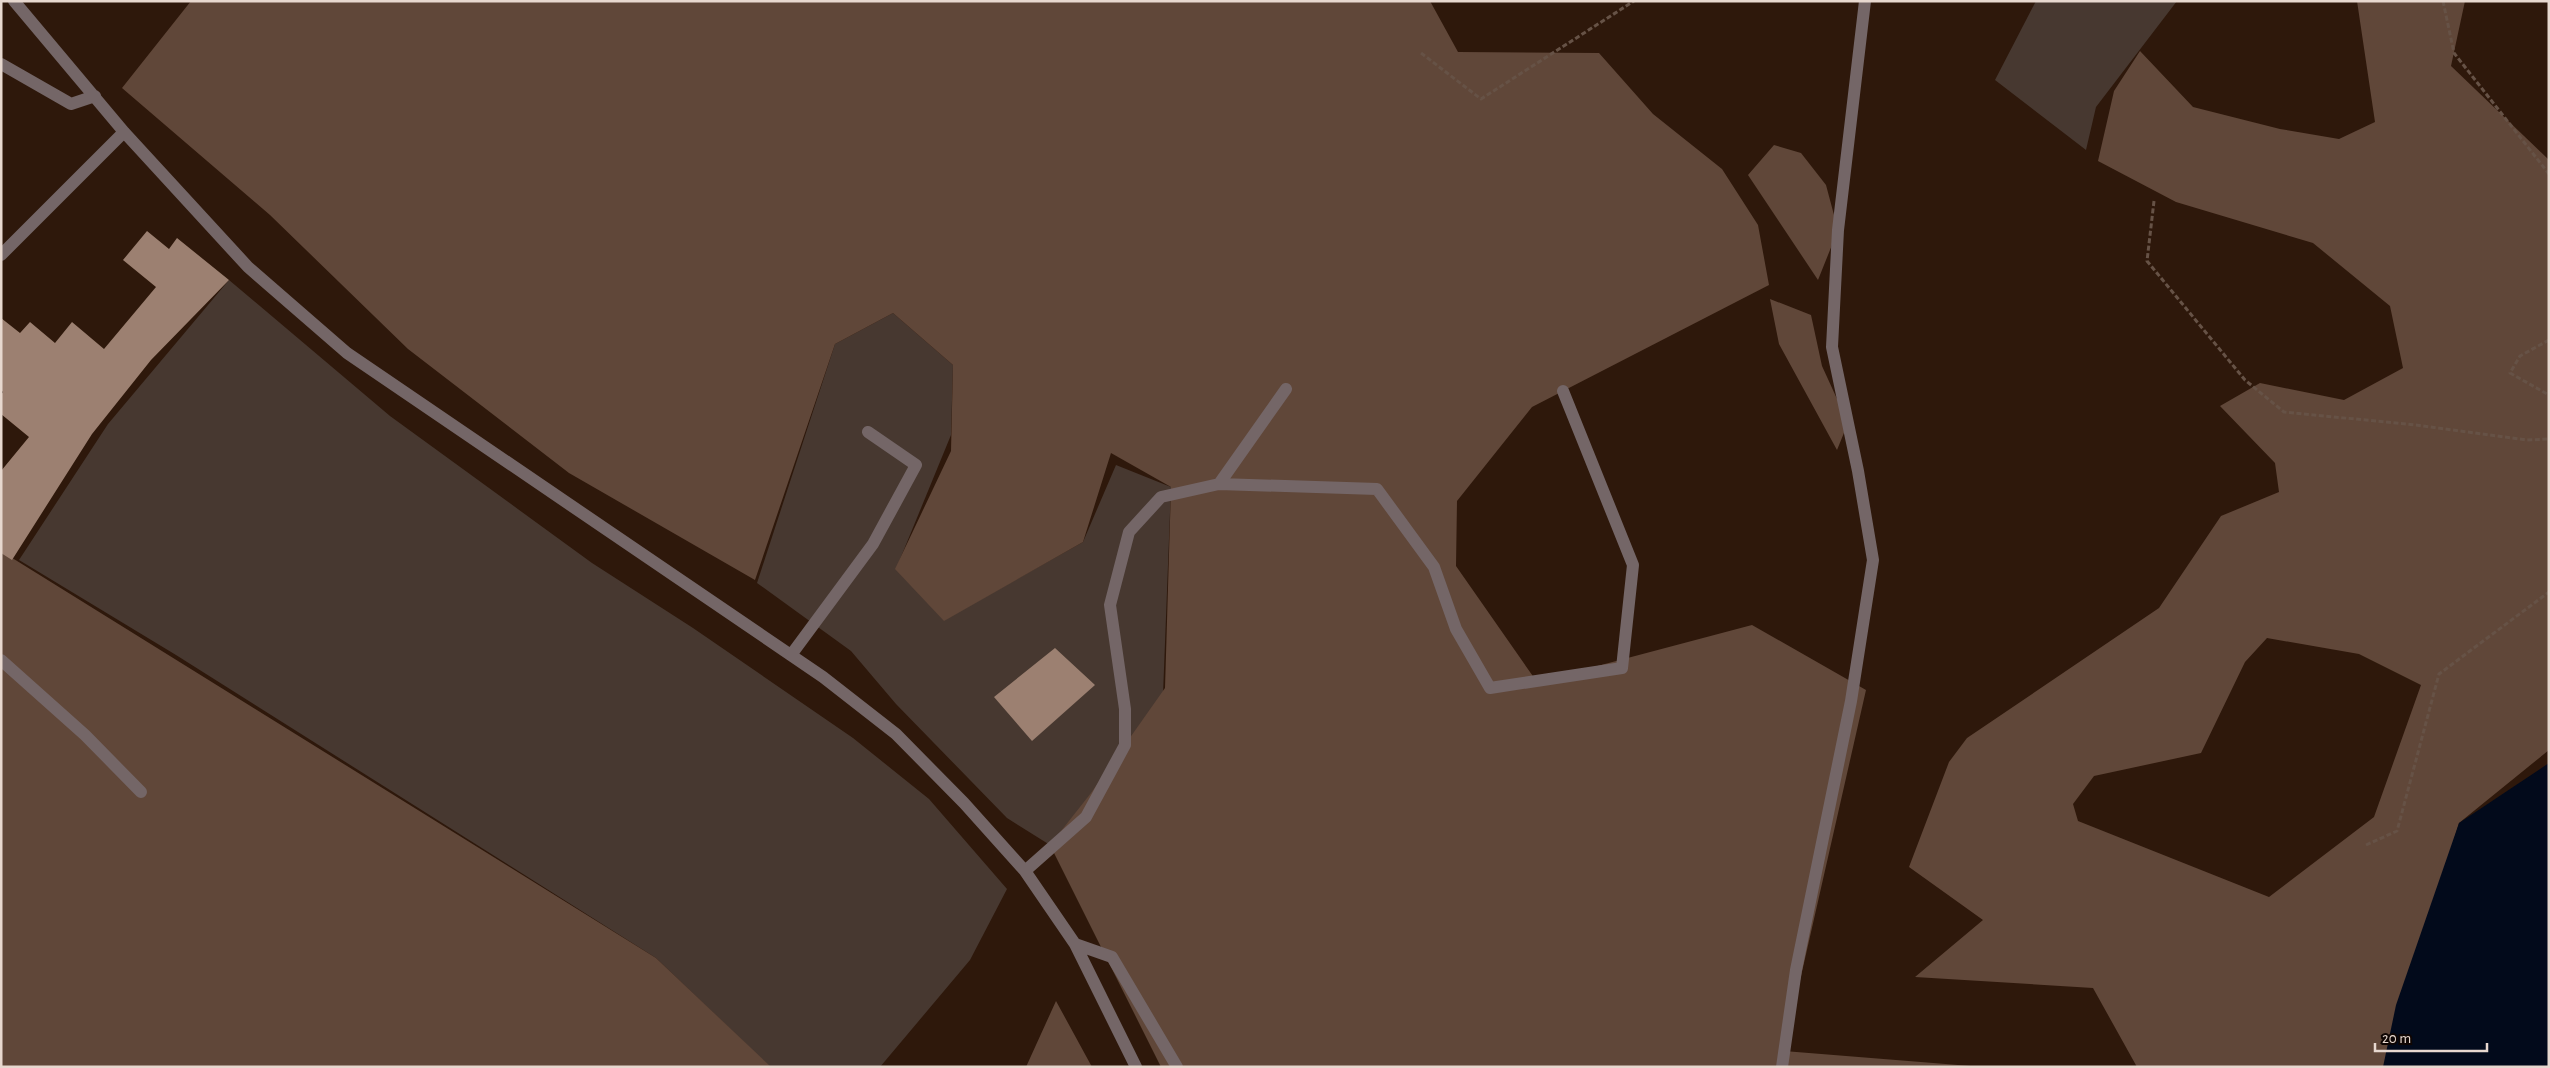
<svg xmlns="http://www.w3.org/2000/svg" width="2550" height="1068" font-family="'Alegreya Sans',sans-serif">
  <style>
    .green { fill: #473830 }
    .forest { fill: #604739; fill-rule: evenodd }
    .water { fill: #020a1b }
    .building { fill: #9c8071 }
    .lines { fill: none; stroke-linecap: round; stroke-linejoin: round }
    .path { stroke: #665246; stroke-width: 3; stroke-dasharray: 5 2.5; stroke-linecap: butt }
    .minor { stroke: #746667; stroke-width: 12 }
  </style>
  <rect width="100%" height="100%" fill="#2e180b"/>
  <!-- green -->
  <path class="green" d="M 2036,1 L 2177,1 L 2096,107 L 2086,150 L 1995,80 Z
    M 229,280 L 390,416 L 592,563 L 693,628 L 853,738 L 929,799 L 1007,889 L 970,960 L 880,1067 L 770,1067 L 656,958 L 176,655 L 19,560 L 108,424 Z
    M 893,313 L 953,365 L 951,435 L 896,569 L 944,620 L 1083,542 L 1116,465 L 1171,487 L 1163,695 L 1118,762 L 1050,845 L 1007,818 L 896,704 L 851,651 L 757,583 L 835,344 Z"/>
  <!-- forest -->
  <path class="forest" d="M 191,1 L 1430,1 L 1458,52 L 1599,53 L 1653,114 L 1722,169 L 1758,225 L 1769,285 L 1532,407 L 1457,501 L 1456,566 L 1537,682 L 1752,625 L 1866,690 L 1784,1051 L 1983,1067 L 1161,1067 L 1050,845 L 1091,793 L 1165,688 L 1171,487 L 1111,453 L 1083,542 L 944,621 L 895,569 L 951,451 L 953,365 L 893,313 L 835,344 L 755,580 L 569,473 L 408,349 L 270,215 L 122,88 Z
    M 2357,1 L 2465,1 L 2451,66 L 2549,160 L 2549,750 L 2459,823 L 2385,1067 L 2137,1067 L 2093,988 L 1915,977 L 1983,920 L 1909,867 L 1949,762 L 1967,738 L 2159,608 L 2221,516 L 2279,492 L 2275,463 L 2220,406 L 2260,383 L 2344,400 L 2403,368 L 2390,306 L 2313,243 L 2176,202 L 2098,161 L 2114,91 L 2140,51 L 2193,107 L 2280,129 L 2339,139 L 2375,122 ZM 2267,638 L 2359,654 L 2421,685 L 2374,817 L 2269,897 L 2078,821 L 2073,804 L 2094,776 L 2201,753 L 2245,662 Z
    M 1774,145 L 1801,153 L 1826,185 L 1838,230 L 1818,280 L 1748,175 Z
    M 1770,299 L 1811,315 L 1822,366 L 1848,423 L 1837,450 L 1779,344 Z
    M 1,551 L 656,958 L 771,1067 L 1,1067 Z
    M 1056,1001 L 1092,1067 L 1026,1067 Z"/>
  <!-- water -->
  <path class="water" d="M 2549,763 L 2549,1067 L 2383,1067 L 2396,1005 L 2459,823 Z"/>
  <!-- building -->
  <path class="building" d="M 147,231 L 169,249 L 177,238 L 229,280 L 151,360 L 92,434 L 12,560 L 1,553 L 1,471 L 29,437 L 1,414 L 1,395 L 3,392 L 1,390 L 1,318 L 20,333 L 30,322 L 55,343 L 72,322 L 104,349 L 156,287 L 123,260 Z
    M 1055,648 L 1095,685 L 1032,741 L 994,697 Z"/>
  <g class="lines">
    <!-- path -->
    <path class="path" d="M 2443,1 L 2454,53 L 2549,174
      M 1421,53 L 1481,99 L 1634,1
      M 2154,201 L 2147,261 L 2245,380 L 2284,412 L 2416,425 L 2527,440 L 2549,439
      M 2549,340 L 2520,356 L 2510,373 L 2549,395
      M 2366,845 L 2397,831 L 2439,674 L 2549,592"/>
    <!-- minor -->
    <path class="minor" d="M 14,1 L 124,132 L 248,267 L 347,353 L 823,677 L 896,734 L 964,803 L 1025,871 L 1075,944 L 1136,1067
      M 1,64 L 71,104 L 95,96
      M 1,255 L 124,132
      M 1219,484 L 1286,389
      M 791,655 L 873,544 L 916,465 L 868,432
      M 1,660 L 85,735 L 141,792
      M 1025,871 L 1086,817 L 1125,745 L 1125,709 L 1110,605 L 1129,532 L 1161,497 L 1219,484 L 1377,489 L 1434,567 L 1456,629 L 1490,688 L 1622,668 L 1633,565 L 1563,391
      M 1075,944 L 1112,957 L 1177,1067
      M 1782,1067 L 1796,970 L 1851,701 L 1873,560 L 1858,471 L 1832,347 L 1838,230 L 1865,1"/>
  </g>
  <!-- border -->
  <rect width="2550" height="1068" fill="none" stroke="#e7d8cf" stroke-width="5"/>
  <!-- scale -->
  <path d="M2375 1043v8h112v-8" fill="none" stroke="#e7d8cf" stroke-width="2.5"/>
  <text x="2382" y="1043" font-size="15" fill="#e7d8cf" stroke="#0f0603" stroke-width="4" paint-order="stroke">20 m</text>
</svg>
